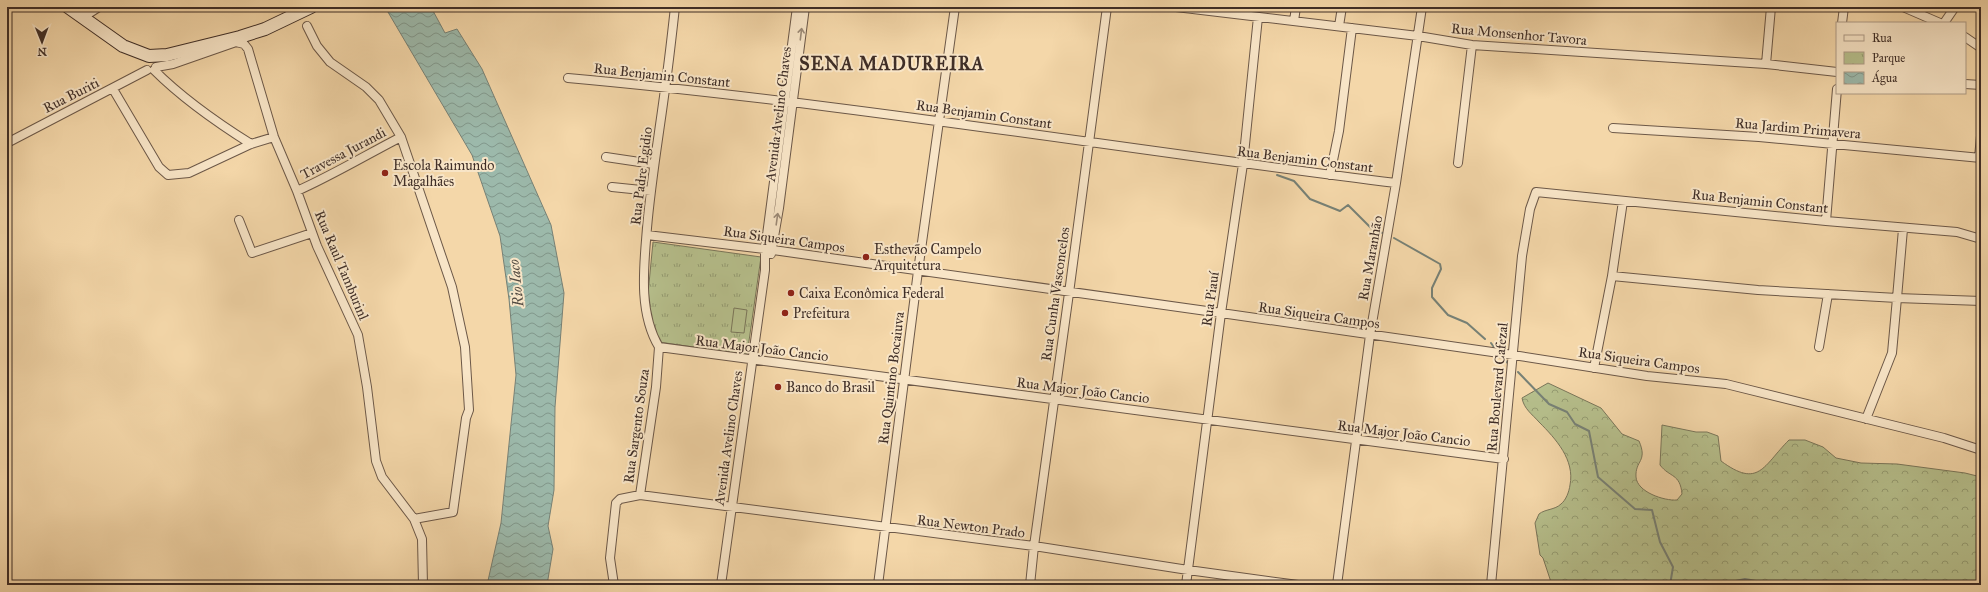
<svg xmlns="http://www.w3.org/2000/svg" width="1988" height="592" font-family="'IM FELL Great Primer',serif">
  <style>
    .forest { fill: url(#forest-crowns); stroke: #7a765a }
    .park { fill: url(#park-tufts); stroke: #7a765a }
    .pitch { fill: #b6bf8c; stroke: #7a765a }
    .water { fill: url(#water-waves); stroke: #778176 }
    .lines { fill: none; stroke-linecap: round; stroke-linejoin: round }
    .stream { stroke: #778176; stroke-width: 2 }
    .street-casing { stroke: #6c5848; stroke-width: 10 }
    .secondary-casing { stroke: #3f2e27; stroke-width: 14 }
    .street { stroke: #f8e5c7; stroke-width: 8 }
    .secondary { stroke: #f8e5c7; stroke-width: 12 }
    .oneway { stroke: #9c8a77 }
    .poi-dot { fill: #8f2418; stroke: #f8e5c7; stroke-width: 1.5 }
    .labels { text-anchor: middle; stroke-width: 4; stroke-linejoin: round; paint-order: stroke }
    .street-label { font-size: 14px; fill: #3f2e27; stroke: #f8e5c7 }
    .poi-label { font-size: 14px; fill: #3f2e27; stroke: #f8e5c7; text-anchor: start }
    .water-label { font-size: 15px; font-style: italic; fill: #524a41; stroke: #f8e5c7 }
    .district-label { font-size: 18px; font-weight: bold; letter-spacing: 1px; fill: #3f2e27; stroke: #f8e5c7 }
  </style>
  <defs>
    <pattern id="forest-crowns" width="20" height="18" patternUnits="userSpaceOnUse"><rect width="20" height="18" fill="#b6bf8c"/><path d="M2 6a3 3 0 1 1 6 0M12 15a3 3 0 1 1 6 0" fill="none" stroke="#959c72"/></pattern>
    <pattern id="park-tufts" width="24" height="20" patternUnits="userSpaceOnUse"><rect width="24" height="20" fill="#b6bf8c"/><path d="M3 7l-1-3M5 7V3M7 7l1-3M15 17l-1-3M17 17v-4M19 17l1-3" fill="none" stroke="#959c72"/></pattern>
    <pattern id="water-waves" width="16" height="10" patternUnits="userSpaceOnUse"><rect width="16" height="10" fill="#9cb9ab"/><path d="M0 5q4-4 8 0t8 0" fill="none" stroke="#81978b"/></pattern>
  </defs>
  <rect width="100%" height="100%" fill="#f4d7a9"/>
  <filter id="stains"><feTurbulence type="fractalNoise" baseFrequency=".005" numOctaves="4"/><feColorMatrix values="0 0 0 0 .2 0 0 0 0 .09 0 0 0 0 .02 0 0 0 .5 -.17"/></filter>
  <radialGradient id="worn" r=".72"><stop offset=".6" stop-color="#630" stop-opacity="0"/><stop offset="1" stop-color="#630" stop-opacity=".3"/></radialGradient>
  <!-- forest -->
  <path class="forest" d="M 1548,383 L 1601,408 L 1622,434 L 1639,441 C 1648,462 1635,460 1636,477 C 1637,492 1664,501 1677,500 L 1682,494 C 1680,473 1670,478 1660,465 L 1662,425 L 1696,432 L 1707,432 L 1718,436 L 1721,461 C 1759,489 1763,466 1789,440 L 1805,440 L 1823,447 L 1836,458 L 1861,463 L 1897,464 L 1965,473 L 1981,477 L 1981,585 L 1552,585 L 1543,558 L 1540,555 L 1535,523 L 1539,514 C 1545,509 1555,510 1561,504 C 1566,500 1569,492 1570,485 C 1575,460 1556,439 1539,422 C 1532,414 1524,409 1522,398 Z"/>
  <!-- park -->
  <path class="park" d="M 653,242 L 761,257 L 747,355 L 659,342 L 649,318 L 648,294 Z"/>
  <!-- pitch -->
  <path class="pitch" d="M 734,308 L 747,310 L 744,333 L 731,332 Z"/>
  <!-- water -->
  <path class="water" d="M 385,7 L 434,7 L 432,9 L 445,33 L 457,29 L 482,69 L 551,225 L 564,293 L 555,407 L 554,490 L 548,526 L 553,549 L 547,585 L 487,585 L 501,523 L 516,375 L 509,299 L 500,236 L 472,155 Z"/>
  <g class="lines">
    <!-- stream -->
    <path class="stream" d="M 1277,175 L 1294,181 L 1310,199 L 1340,211 L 1348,205 L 1375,232 L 1384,233
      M 1394,238 L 1440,264 L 1441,269 L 1432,288 L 1432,297 L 1448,315 L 1467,323 L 1485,339
      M 1491,343 L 1496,350
      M 1502,356 L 1509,365
      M 1518,372 L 1549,404 L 1567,412 L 1575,424 L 1589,431 L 1598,477 L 1635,509 L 1652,510 L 1660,542 L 1673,567 L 1670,585
      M 1716,585 L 1745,579 L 1778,585"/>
    <defs>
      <path id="street" d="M 1176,7 L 1418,36 L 1472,45 L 1766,64 L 1837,72
        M 1903,7 L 1940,23
        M 82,18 L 99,7
        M 1294,21 L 1296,7
        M 1842,23 L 1844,7
        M 1944,23 L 1955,7
        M 307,26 L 317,46 L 330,62 L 366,87 L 379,100 L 401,137 L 452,287 L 465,347 L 469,410 L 466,418 L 453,512 L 414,519
        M 1339,26 L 1342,7
        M 1965,37 L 1981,48
        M 1766,64 L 1771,7
        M 156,67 L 173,64 L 236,42 L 244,44 L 248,49 L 274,137 L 297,191 L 317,246 L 358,335 L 367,387 L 376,461 L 382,477 L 414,519 L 422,539 L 423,585
        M 154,70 C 183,99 216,122 251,144
        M 568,78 C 845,103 1120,149 1396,183
        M 1965,84 L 1981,85
        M 113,89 L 159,167 L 168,175 L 189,173 L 251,144 L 274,137
        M 1613,128 L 1759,137 L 1981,158
        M 7,143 L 147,70
        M 606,157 L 653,164
        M 1979,158 L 1981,136
        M 1458,163 L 1472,45
        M 1330,175 L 1339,131 L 1352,28
        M 612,187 L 651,191
        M 297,191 C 333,175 366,155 401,137
        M 239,220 L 252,253 L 312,233
        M 1826,221 L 1837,89
        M 1903,229 L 1897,298 L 1981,301
        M 647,235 L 773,250 L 1221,313 L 1513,355 L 1647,376 L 1726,384 L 1944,438 L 1981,450
        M 771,254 L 779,208 L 805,7
        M 1612,276 L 1758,290 L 1897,298 L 1892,353 L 1866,419
        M 659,347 L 1504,459
        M 659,347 C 638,312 644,266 647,228 C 651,181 659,135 665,89 C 669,62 672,34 675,7
        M 1819,347 L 1828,294
        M 1594,368 L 1612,276 L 1623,201
        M 640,495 L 656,387 L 659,347
        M 614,585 L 610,558 L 616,503 L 620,499 L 640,495 L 1034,546 L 1188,570 L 1298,585
        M 721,585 L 765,270 L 765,250 L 797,7
        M 878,585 L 918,271 L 955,7
        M 1030,585 L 1034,546 L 1069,293 L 1107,7
        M 1186,585 L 1221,313 L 1243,164 L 1258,17
        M 1337,585 L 1370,335 L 1396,183 L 1422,7
        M 1491,585 L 1522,256 L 1530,209 L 1536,192 L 1826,221 L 1957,232 L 1981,239"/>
      <path id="secondary" d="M 68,7 L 123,46 L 149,56 L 167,55 L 240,37 L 265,29 L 311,7"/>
    </defs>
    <!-- street casing -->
    <use href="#street" class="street-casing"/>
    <!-- secondary casing -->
    <use href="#secondary" class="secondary-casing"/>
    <!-- street -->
    <use href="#street" class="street"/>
    <!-- secondary -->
    <use href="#secondary" class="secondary"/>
  </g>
  <!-- one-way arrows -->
  <defs><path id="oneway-shaft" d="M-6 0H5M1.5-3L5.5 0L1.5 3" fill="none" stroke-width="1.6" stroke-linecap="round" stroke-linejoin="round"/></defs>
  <g class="oneway">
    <use href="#oneway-shaft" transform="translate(801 34) rotate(-83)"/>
    <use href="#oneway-shaft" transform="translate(777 219) rotate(-82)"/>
  </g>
  <!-- markers -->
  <g class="poi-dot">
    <circle cx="385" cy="173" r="4"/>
    <circle cx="866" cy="257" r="4"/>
    <circle cx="791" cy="293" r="4"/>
    <circle cx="785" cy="313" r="4"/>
    <circle cx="778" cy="387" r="4"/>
  </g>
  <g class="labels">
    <!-- street labels -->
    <g class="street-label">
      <text transform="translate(1519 34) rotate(5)" y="5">Rua Monsenhor Tavora</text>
      <text transform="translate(662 75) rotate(6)" y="5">Rua Benjamin Constant</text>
      <text transform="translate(71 95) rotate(-27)" y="5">Rua Buriti</text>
      <text transform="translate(778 114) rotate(-83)" y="5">Avenida Avelino Chaves</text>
      <text transform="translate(984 114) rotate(8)" y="5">Rua Benjamin Constant</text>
      <text transform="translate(1798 128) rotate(5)" y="5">Rua Jardim Primavera</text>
      <text transform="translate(343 153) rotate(-28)" y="5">Travessa Jurandi</text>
      <text transform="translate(1305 159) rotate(7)" y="5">Rua Benjamin Constant</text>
      <text transform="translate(641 176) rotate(-83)" y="5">Rua Padre Egidio</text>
      <text transform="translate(1760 201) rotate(6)" y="5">Rua Benjamin Constant</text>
      <text transform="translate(784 239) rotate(8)" y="5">Rua Siqueira Campos</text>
      <text transform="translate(1370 258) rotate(-80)" y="5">Rua Maranhão</text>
      <text transform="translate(342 265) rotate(67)" y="5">Rua Raul Tamburinl</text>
      <text transform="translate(1055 294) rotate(-82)" y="5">Rua Cunha Vasconcelos</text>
      <text transform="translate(1210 299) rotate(-82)" y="5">Rua Piauí</text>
      <text transform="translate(1319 315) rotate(8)" y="5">Rua Siqueira Campos</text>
      <text transform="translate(762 348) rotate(7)" y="5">Rua Major João Cancio</text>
      <text transform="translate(1639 360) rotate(8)" y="5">Rua Siqueira Campos</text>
      <text transform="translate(891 378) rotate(-83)" y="5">Rua Quintino Bocaiuva</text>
      <text transform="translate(1497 387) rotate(-85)" y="5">Rua Boulevard Cafezal</text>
      <text transform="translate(1083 390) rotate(7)" y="5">Rua Major João Cancio</text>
      <text transform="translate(636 426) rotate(-82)" y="5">Rua Sargento Souza</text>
      <text transform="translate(1404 433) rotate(7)" y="5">Rua Major João Cancio</text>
      <text transform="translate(728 438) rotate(-82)" y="5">Avenida Avelino Chaves</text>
      <text transform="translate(971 526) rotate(7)" y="5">Rua Newton Prado</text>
    </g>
    <!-- poi labels -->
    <g class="poi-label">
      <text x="393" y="170">Escola Raimundo<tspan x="393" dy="16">Magalhães</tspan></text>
      <text x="874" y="254">Esthevão Campelo<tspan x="874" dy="16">Arquitetura</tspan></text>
      <text x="799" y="298">Caixa Econômica Federal</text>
      <text x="793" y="318">Prefeitura</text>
      <text x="786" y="392">Banco do Brasil</text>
    </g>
    <!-- water labels -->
    <g class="water-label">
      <text transform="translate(516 283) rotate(-96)" y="5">Rio Iaco</text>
    </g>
    <!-- district labels -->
    <g class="district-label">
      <text x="892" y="70">SENA MADUREIRA</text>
    </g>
  </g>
  <!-- margin -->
  <rect width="1988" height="592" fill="none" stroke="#f4d7a9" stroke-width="24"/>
  <rect x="8" y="8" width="1972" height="576" fill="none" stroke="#3f2e27" stroke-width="2"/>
  <rect x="12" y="12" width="1964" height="568" fill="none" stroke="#3f2e27"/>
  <!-- legend -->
  <rect x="1836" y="22" width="130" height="72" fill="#f8e5c7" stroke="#ae9c87"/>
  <rect x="1844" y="35" width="20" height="6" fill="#f8e5c7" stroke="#ae9c87"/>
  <text x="1872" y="42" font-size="12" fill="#3f2e27">Rua</text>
  <rect x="1844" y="52" width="20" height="12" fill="url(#park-tufts)" stroke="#ae9c87"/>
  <text x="1872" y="62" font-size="12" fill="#3f2e27">Parque</text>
  <rect x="1844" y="72" width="20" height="12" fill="url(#water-waves)" stroke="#ae9c87"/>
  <text x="1872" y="82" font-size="12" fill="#3f2e27">Água</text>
  <!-- north arrow -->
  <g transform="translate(42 42) rotate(179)" stroke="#f8e5c7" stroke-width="3" paint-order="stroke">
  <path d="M0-3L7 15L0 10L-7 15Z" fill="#3f2e27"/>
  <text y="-6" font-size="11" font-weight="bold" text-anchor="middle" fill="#3f2e27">N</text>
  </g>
  <rect width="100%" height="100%" filter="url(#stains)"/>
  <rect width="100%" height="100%" fill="url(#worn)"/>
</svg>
